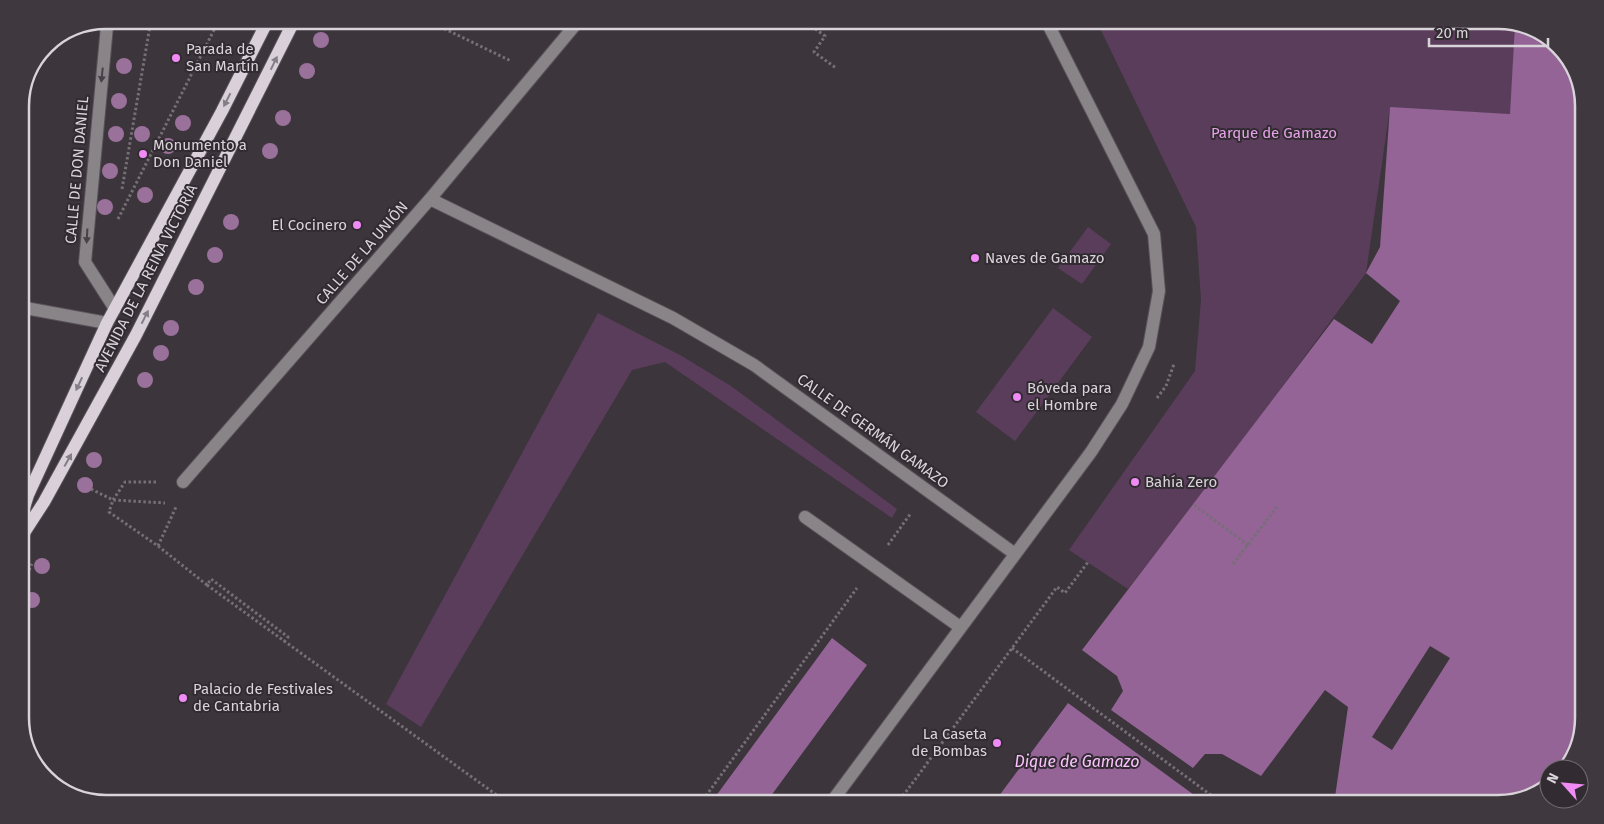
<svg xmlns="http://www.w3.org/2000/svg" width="1604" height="824" font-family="'Fira Sans',sans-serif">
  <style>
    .green { fill: #5a3d5b }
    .water { fill: #936495 }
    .pier { fill: #3c353c }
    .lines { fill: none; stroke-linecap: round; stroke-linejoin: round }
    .minor-casing { stroke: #585258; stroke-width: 14 }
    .major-casing { stroke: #585258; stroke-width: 14 }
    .path { stroke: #766f76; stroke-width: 3; stroke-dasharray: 2.5 2.5; stroke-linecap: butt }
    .minor { stroke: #888488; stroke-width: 12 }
    .major { stroke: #d9d0d9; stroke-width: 12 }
    .tree { fill: #9a719b }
    .oneway { fill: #867e86 }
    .oneway2 { fill: #484148 }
    .poi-dot { fill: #f08bf6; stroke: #322b32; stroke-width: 2 }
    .labels { text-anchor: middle; stroke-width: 4; stroke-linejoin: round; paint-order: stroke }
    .poi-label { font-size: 15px; fill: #d9d4d9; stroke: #322b32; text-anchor: start }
    .park-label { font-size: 15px; fill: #e6a2e9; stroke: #322b32 }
    .street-label { font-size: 15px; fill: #d9d4d9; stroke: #322b32 }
    .water-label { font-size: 16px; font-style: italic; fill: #fbc3fd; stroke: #322b32 }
    .rim { fill: none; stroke: #d9d4d9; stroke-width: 2.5 }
  </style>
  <rect width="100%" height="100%" fill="#3c353c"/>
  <!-- green -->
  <path class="green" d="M 1499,20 L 1515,24 L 1511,114 L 1390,108 L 1366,273 L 1252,428 L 1128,589 L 1069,550 L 1195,371 L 1201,300 L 1196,227 L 1097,22 Z
    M 1088,227 L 1111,244 L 1082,284 L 1058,268 Z
    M 1053,308 L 1092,337 L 1015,441 L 976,412 Z
    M 598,313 L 680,355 L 731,386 L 897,509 L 892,518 L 665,362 L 632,370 L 421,727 L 386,704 Z"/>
  <!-- water -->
  <path class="water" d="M 1515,24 L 1537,29 L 1570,58 L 1584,100 L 1584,719 L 1575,757 L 1564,769 L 1549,769 L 1549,786 L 1546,790 L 1499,804 L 1334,804 L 1348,707 L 1325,690 L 1261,776 L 1222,754 L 1205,754 L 1193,768 L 1111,710 L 1123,691 L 1117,676 L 1082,650 L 1334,319 L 1372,344 L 1400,301 L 1366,273 L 1380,247 L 1390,107 L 1510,114 Z
    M 832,638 L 867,665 L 765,804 L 710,804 Z
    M 1068,703 L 1201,800 L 1198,804 L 993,804 Z"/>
  <!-- pier -->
  <path class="pier" d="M 1430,646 L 1450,658 L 1392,750 L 1372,737 Z"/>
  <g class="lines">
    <defs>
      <path id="minor" d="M 107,26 L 85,262 L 115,309
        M 430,199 L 673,318 L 754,365 L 1015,554
        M 20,307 L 107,323
        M 183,482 L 430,199 L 576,24
        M 805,517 L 960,627
        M 830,804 L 1091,452 L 1122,404 L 1149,347 L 1159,291 L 1154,234 L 1047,22"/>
      <path id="major" d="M 20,521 L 28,495 L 107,323 L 222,111 L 265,26
        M 20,539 L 44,502 L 136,335 L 292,25"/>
    </defs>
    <!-- minor casing -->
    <use href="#minor" class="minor-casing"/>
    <!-- major casing -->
    <use href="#major" class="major-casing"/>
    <!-- path -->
    <path class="path" d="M 807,23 L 825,36 L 814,52 L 836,68
      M 445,25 L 443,28 L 511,61
      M 122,189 L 150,26
      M 118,219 L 216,26
      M 1157,398 L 1166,386 L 1174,364
      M 156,482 L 125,482 L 113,500 L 109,512 L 158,546 L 207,585 L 211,579 L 288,637 L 284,642
      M 91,489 L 113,500 L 165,503
      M 1194,505 L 1248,545
      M 888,545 L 911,513
      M 158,546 L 176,507
      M 1233,564 L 1277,507
      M 207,585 L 509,804
      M 20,588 L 32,564
      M 1012,648 L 1223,804
      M 700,804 L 857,588
      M 897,804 L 1057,587 L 1065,593 L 1088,562"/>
    <!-- minor -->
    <use href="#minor" class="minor"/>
    <!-- major -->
    <use href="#major" class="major"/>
  </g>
  <!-- trees -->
  <g class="tree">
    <circle cx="321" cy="40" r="8"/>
    <circle cx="124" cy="66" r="8"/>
    <circle cx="307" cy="71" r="8"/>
    <circle cx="119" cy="101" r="8"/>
    <circle cx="283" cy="118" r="8"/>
    <circle cx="183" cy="123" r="8"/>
    <circle cx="116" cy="134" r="8"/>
    <circle cx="142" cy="134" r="8"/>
    <circle cx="168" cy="146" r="8"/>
    <circle cx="270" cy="151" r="8"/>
    <circle cx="110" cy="171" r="8"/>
    <circle cx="145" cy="195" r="8"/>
    <circle cx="105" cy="207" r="8"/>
    <circle cx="231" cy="222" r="8"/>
    <circle cx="215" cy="255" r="8"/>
    <circle cx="196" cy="287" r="8"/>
    <circle cx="171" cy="328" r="8"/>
    <circle cx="161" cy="353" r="8"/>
    <circle cx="145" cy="380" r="8"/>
    <circle cx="94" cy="460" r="8"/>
    <circle cx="85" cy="485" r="8"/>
    <circle cx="42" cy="566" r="8"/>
    <circle cx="32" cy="600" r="8"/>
  </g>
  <!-- one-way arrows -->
  <defs><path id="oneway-solid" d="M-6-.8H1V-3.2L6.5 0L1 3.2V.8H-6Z" transform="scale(1.25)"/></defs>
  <g class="oneway">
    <use href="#oneway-solid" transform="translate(274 63) rotate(-64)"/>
    <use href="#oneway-solid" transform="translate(227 100) rotate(117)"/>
    <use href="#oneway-solid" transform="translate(145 317) rotate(-63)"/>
    <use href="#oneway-solid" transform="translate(79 384) rotate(115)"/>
    <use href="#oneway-solid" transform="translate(68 460) rotate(-61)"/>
  </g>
  <g class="oneway2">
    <use href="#oneway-solid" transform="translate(102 75) rotate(96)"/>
    <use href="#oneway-solid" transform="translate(87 236) rotate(93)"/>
  </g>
  <!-- markers -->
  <g class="poi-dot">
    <circle cx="176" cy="58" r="5"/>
    <circle cx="143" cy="154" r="5"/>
    <circle cx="357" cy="225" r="5"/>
    <circle cx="975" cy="258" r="5"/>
    <circle cx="1017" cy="397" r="5"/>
    <circle cx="1135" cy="482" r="5"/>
    <circle cx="183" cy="698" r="5"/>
    <circle cx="997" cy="743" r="5"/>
  </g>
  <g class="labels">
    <!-- poi labels -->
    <g class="poi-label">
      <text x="186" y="54">Parada de<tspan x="186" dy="17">San Martín</tspan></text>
      <text x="153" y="150">Monumento a<tspan x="153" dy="17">Don Daniel</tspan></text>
      <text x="347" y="230" text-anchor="end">El Cocinero</text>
      <text x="985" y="263">Naves de Gamazo</text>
      <text x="1027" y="393">Bóveda para<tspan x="1027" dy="17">el Hombre</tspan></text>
      <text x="1145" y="487">Bahía Zero</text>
      <text x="193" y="694">Palacio de Festivales<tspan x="193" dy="17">de Cantabria</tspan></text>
      <text x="987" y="739" text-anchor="end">La Caseta<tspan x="987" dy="17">de Bombas</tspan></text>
    </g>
    <!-- park labels -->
    <g class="park-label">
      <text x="1274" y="138">Parque de Gamazo</text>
    </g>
    <!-- street labels -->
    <g class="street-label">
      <text transform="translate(77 170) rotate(-85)" y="5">CALLE DE DON DANIEL</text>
      <text transform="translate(362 253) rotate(-49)" y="5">CALLE DE LA UNIÓN</text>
      <text transform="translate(146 278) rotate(-63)" y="5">AVENIDA DE LA REINA VICTORIA</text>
      <text transform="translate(873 431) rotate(36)" y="5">CALLE DE GERMÁN GAMAZO</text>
    </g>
    <!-- water labels -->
    <g class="water-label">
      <text x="1077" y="767">Dique de Gamazo</text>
    </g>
  </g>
  <!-- crop -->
  <path d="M0 0H1604V824H0ZM106 29H1498A77 77 0 0 1 1575 106V718A77 77 0 0 1 1498 795H106A77 77 0 0 1 29 718V106A77 77 0 0 1 106 29Z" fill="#3f393f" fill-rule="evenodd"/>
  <path class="rim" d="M106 29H1498A77 77 0 0 1 1575 106V718A77 77 0 0 1 1498 795H106A77 77 0 0 1 29 718V106A77 77 0 0 1 106 29Z"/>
  <!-- north arrow -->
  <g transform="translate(1564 784) rotate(297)"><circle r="24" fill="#322b32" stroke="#756f75"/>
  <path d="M0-4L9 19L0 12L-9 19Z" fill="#f08bf6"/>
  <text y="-8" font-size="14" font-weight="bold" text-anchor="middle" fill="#d9d4d9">N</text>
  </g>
  <!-- scale -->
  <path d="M1429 38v8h119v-8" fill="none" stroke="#d9d4d9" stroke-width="2.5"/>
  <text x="1436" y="38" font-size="15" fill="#d9d4d9" stroke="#322b32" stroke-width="4" paint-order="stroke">20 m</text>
</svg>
